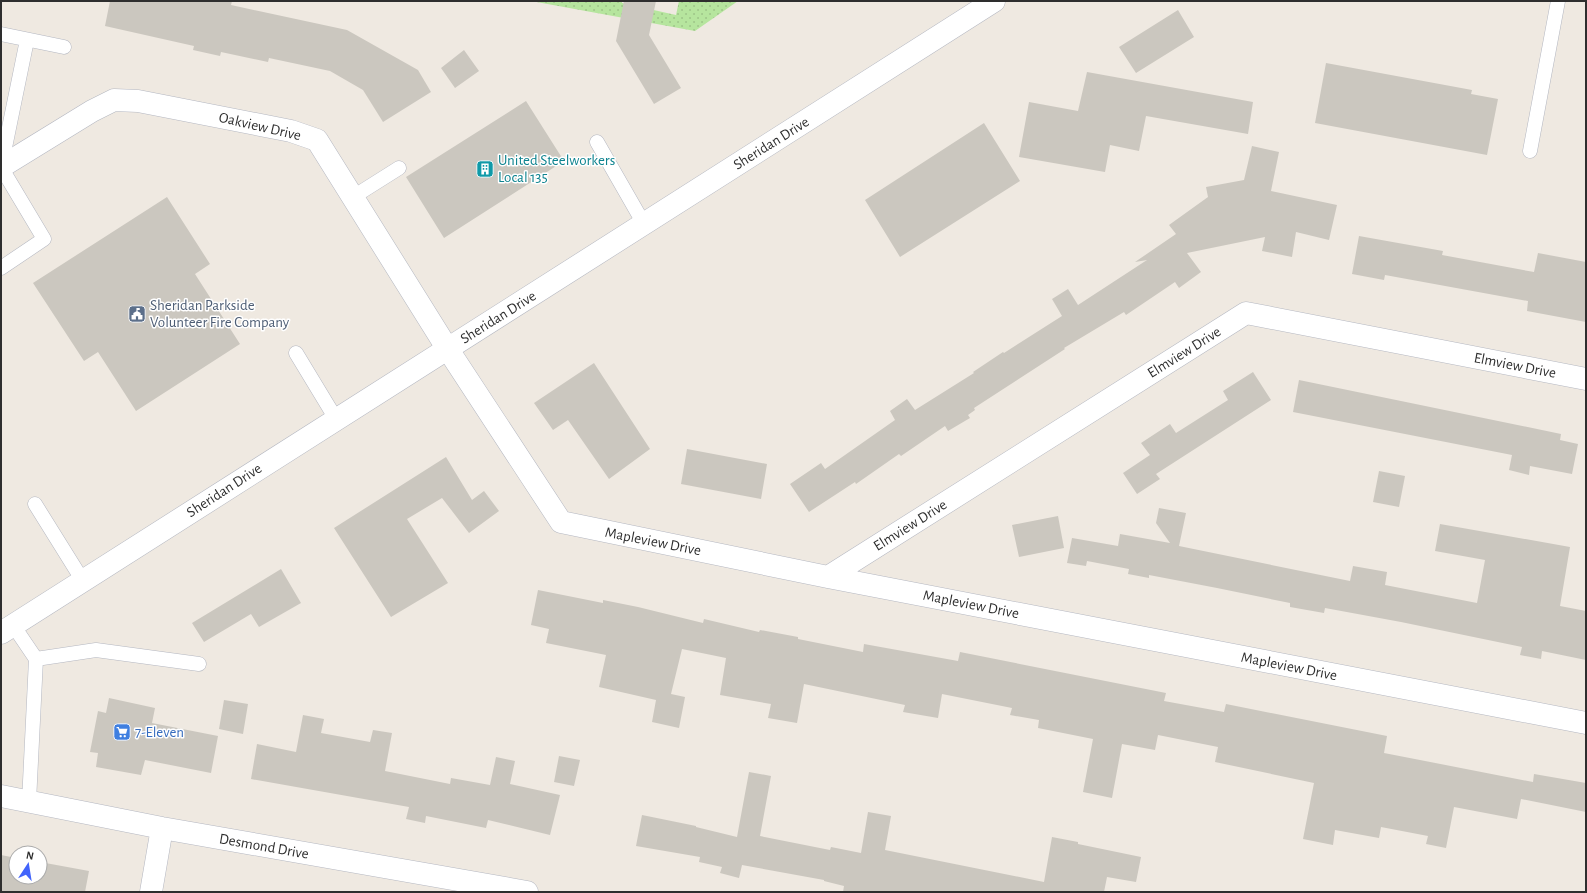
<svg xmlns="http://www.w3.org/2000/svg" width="1587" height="893" font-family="'Alegreya Sans',sans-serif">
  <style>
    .grass { fill: url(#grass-dots) }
    .building { fill: #cbc7bf }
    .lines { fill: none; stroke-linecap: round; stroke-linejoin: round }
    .service-casing { stroke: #b4b7c1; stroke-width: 15 }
    .minor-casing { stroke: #b4b7c1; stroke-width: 23 }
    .secondary-casing { stroke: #b4b7c1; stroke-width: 23 }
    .service { stroke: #fff; stroke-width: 14 }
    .minor { stroke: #fff; stroke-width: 22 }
    .secondary { stroke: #fff; stroke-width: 22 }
    .labels { text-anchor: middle; stroke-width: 3; stroke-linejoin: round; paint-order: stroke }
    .street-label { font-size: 15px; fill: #2e2e2e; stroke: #fff }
    .culture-label { font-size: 15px; fill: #0d838f; stroke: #fff; text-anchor: start }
    .service-label { font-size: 15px; fill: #4e5e75; stroke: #fff; text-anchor: start }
    .shop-label { font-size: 15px; fill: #366cbe; stroke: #fff; text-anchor: start }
  </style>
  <defs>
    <pattern id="grass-dots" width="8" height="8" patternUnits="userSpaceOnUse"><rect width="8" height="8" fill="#b6e59e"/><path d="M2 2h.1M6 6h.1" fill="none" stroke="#9dc588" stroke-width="1.8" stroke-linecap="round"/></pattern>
  </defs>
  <rect width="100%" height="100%" fill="#efe9e1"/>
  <!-- grass -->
  <path class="grass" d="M 531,1 L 622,1 L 622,3 L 676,15 L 679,1 L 738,1 L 695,31 Z"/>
  <!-- building -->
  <path class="building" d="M 110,1 L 232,1 L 231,5 L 347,30 L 418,70 L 431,92 L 383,122 L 363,90 L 330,71 L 269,58 L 268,62 L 221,52 L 220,56 L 193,50 L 194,46 L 105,26 Z
    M 624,1 L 656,1 L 649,35 L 681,88 L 654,104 L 616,41 Z
    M 1178,10 L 1194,37 L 1136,73 L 1119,47 Z
    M 464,50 L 479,71 L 455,88 L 441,68 Z
    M 1326,63 L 1472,90 L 1471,94 L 1498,99 L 1487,155 L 1315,123 Z
    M 1087,72 L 1253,102 L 1248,134 L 1146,116 L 1139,151 L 1110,145 L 1105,172 L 1019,157 L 1029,102 L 1078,111 Z
    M 526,101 L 564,161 L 444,238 L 406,177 Z
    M 984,123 L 1020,181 L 900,257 L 865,200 Z
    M 1252,146 L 1279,152 L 1271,191 L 1337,205 L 1329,240 L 1296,232 L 1292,257 L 1262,251 L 1265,237 L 1187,253 L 1201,272 L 1179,288 L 1175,282 L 1126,315 L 1124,312 L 1064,348 L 1065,349 L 974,408 L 975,410 L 968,415 L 970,418 L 948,431 L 945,426 L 901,456 L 899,454 L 856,484 L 855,482 L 809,512 L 790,484 L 821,463 L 825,469 L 895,420 L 890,411 L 907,399 L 915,410 L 974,373 L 973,372 L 1003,352 L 1004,353 L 1062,316 L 1052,299 L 1068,289 L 1078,305 L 1147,260 L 1135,262 L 1176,234 L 1169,225 L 1208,197 L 1206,187 L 1244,180 Z
    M 167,197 L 210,264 L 195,274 L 240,344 L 136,411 L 98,352 L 84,361 L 33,283 Z
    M 1359,236 L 1443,251 L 1442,255 L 1534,272 L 1538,253 L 1586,262 L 1586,322 L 1527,311 L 1528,301 L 1385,275 L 1384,280 L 1352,274 Z
    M 594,363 L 650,449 L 609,479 L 568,420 L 553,430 L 534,403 Z
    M 1253,372 L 1271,400 L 1156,474 L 1160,479 L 1137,494 L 1123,473 L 1150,455 L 1141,443 L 1170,424 L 1176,433 L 1228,400 L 1223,391 Z
    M 1299,380 L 1561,434 L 1560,440 L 1578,444 L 1572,474 L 1530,466 L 1529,475 L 1509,470 L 1512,455 L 1293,412 Z
    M 687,449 L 767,464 L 761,499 L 681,484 Z
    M 446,457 L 472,500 L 484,491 L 499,511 L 469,533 L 442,498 L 407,519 L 448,583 L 391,617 L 334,528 Z
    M 1379,471 L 1405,476 L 1399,507 L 1373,502 Z
    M 1159,508 L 1186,513 L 1179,546 L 1350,581 L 1353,566 L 1387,572 L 1385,585 L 1477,603 L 1485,560 L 1435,551 L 1440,524 L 1570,547 L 1560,606 L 1586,611 L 1586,660 L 1542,651 L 1541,659 L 1520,655 L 1522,647 L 1401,622 L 1325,608 L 1324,613 L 1290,607 L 1290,603 L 1217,588 L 1149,575 L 1149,578 L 1128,574 L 1129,569 L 1087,561 L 1086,566 L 1067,563 L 1072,538 L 1118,546 L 1120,534 L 1170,543 L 1156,523 Z
    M 1058,516 L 1064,548 L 1019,557 L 1012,525 Z
    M 281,569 L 301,603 L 259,627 L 251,614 L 204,642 L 192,623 Z
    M 538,590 L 603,603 L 603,600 L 638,607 L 703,623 L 704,619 L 759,632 L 760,630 L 798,637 L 798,639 L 863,652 L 864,644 L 958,661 L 960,652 L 1166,693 L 1164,701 L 1224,712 L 1226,704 L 1387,736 L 1384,753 L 1533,782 L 1534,774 L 1586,783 L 1586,812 L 1521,799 L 1517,819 L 1454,807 L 1446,848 L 1426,844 L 1428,836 L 1381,827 L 1379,838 L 1335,830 L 1333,845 L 1303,839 L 1314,783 L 1215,762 L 1218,747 L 1158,735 L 1155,750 L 1122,744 L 1112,798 L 1083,792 L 1093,739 L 1038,728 L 1039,720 L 1010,715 L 1012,708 L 942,694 L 938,718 L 903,712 L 905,705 L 804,684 L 797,723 L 768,718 L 771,704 L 720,695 L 726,658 L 682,649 L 671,694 L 685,697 L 679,728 L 652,722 L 656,700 L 599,687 L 606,655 L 546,643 L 549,629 L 531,625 Z
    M 109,698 L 155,708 L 152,723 L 218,736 L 211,773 L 145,760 L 141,775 L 96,767 L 98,753 L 90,752 L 98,711 L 106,713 Z
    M 224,700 L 248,704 L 243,734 L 219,729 Z
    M 303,715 L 324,719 L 321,733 L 370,742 L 373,730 L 392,733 L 385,771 L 450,784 L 451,778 L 490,785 L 496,757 L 515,761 L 510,784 L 560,795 L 550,835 L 488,820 L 486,828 L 426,816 L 425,823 L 406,819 L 409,807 L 251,779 L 257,744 L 296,752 Z
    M 559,756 L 580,760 L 574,786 L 554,782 Z
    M 749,772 L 771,776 L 760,836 L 830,850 L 831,847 L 861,853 L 868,812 L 891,816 L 885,850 L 1044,882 L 1052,837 L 1078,842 L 1078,844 L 1141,857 L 1136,882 L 1107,877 L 1104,892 L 843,892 L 844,886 L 824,881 L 824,880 L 742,865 L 739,878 L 720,873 L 722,867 L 699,862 L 700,857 L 636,846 L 642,815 L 696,826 L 696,827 L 737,837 Z
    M 1,855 L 16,858 L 16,877 L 40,877 L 40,862 L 89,871 L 85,892 L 1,892 Z"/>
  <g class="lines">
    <defs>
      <path id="service" d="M 1,34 L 64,47
        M 597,142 L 644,224
        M 1530,151 L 1558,1
        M 353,197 L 399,168
        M 1,268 L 44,239 L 1,167 L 27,40
        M 296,353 L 336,419
        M 35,504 L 83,581
        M 13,625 L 36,659 L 29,802
        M 36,659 L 96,650 L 199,664"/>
      <path id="minor" d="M 1,167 L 92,111 L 114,100 L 138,101 L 291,131 L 317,140 L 447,348 L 561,522 L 828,577 L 1586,723
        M 828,577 L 1246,313 L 1586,379
        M 1,796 L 162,828 L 527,892
        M 151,892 L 162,828"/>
      <path id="secondary" d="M 1,633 L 994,1"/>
    </defs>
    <!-- service casing -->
    <use href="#service" class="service-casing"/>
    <!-- minor casing -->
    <use href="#minor" class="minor-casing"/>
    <!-- secondary casing -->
    <use href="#secondary" class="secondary-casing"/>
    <!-- service -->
    <use href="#service" class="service"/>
    <!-- minor -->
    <use href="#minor" class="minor"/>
    <!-- secondary -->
    <use href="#secondary" class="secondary"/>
  </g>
  <!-- icons -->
  <defs>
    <symbol id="building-square" viewBox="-11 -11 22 22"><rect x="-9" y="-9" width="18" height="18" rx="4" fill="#0f9aa8" stroke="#fff"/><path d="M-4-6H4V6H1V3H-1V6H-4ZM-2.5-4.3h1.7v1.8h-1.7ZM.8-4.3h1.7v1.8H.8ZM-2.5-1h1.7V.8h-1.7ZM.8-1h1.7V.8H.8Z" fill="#fff"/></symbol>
    <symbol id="civic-square" viewBox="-11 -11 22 22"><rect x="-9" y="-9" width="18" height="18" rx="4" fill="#5c6f8a" stroke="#fff"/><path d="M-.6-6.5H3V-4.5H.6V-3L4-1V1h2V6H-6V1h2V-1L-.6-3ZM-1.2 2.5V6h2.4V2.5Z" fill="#fff"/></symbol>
    <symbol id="supermarket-square" viewBox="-11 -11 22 22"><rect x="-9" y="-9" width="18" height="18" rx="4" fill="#3f7fe0" stroke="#fff"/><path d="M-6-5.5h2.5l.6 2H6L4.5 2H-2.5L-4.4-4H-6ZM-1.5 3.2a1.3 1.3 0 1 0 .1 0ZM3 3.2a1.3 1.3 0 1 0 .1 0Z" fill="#fff"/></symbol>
  </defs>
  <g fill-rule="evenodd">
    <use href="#building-square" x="475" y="159" width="20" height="20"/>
    <use href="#civic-square" x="127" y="304" width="20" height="20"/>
    <use href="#supermarket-square" x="112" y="722" width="20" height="20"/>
  </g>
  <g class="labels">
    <!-- street labels -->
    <g class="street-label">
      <text transform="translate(260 126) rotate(13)" y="5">Oakview Drive</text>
      <text transform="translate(771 143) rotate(-32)" y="5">Sheridan Drive</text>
      <text transform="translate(498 317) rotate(-32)" y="5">Sheridan Drive</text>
      <text transform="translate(1184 352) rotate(-32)" y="5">Elmview Drive</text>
      <text transform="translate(1515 365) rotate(11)" y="5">Elmview Drive</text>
      <text transform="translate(224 490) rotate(-33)" y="5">Sheridan Drive</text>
      <text transform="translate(910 525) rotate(-32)" y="5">Elmview Drive</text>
      <text transform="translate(653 541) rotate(11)" y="5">Mapleview Drive</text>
      <text transform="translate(971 604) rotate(11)" y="5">Mapleview Drive</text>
      <text transform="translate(1289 666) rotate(11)" y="5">Mapleview Drive</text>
      <text transform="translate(264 846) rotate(10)" y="5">Desmond Drive</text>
    </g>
    <!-- culture labels -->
    <g class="culture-label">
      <text x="498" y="165">United Steelworkers<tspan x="498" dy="17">Local 135</tspan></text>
    </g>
    <!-- service labels -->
    <g class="service-label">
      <text x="150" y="310">Sheridan Parkside<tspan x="150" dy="17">Volunteer Fire Company</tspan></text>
    </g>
    <!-- shop labels -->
    <g class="shop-label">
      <text x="135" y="737">7-Eleven</text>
    </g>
  </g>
  <!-- border -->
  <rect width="1587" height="893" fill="none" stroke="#2e2e2e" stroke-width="4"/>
  <!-- north arrow -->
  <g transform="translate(28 865) rotate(12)"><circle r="19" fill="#ffffff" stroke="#ababab"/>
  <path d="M0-3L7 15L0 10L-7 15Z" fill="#4264fb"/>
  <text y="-6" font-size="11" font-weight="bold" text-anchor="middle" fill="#2e2e2e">N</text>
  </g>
</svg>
